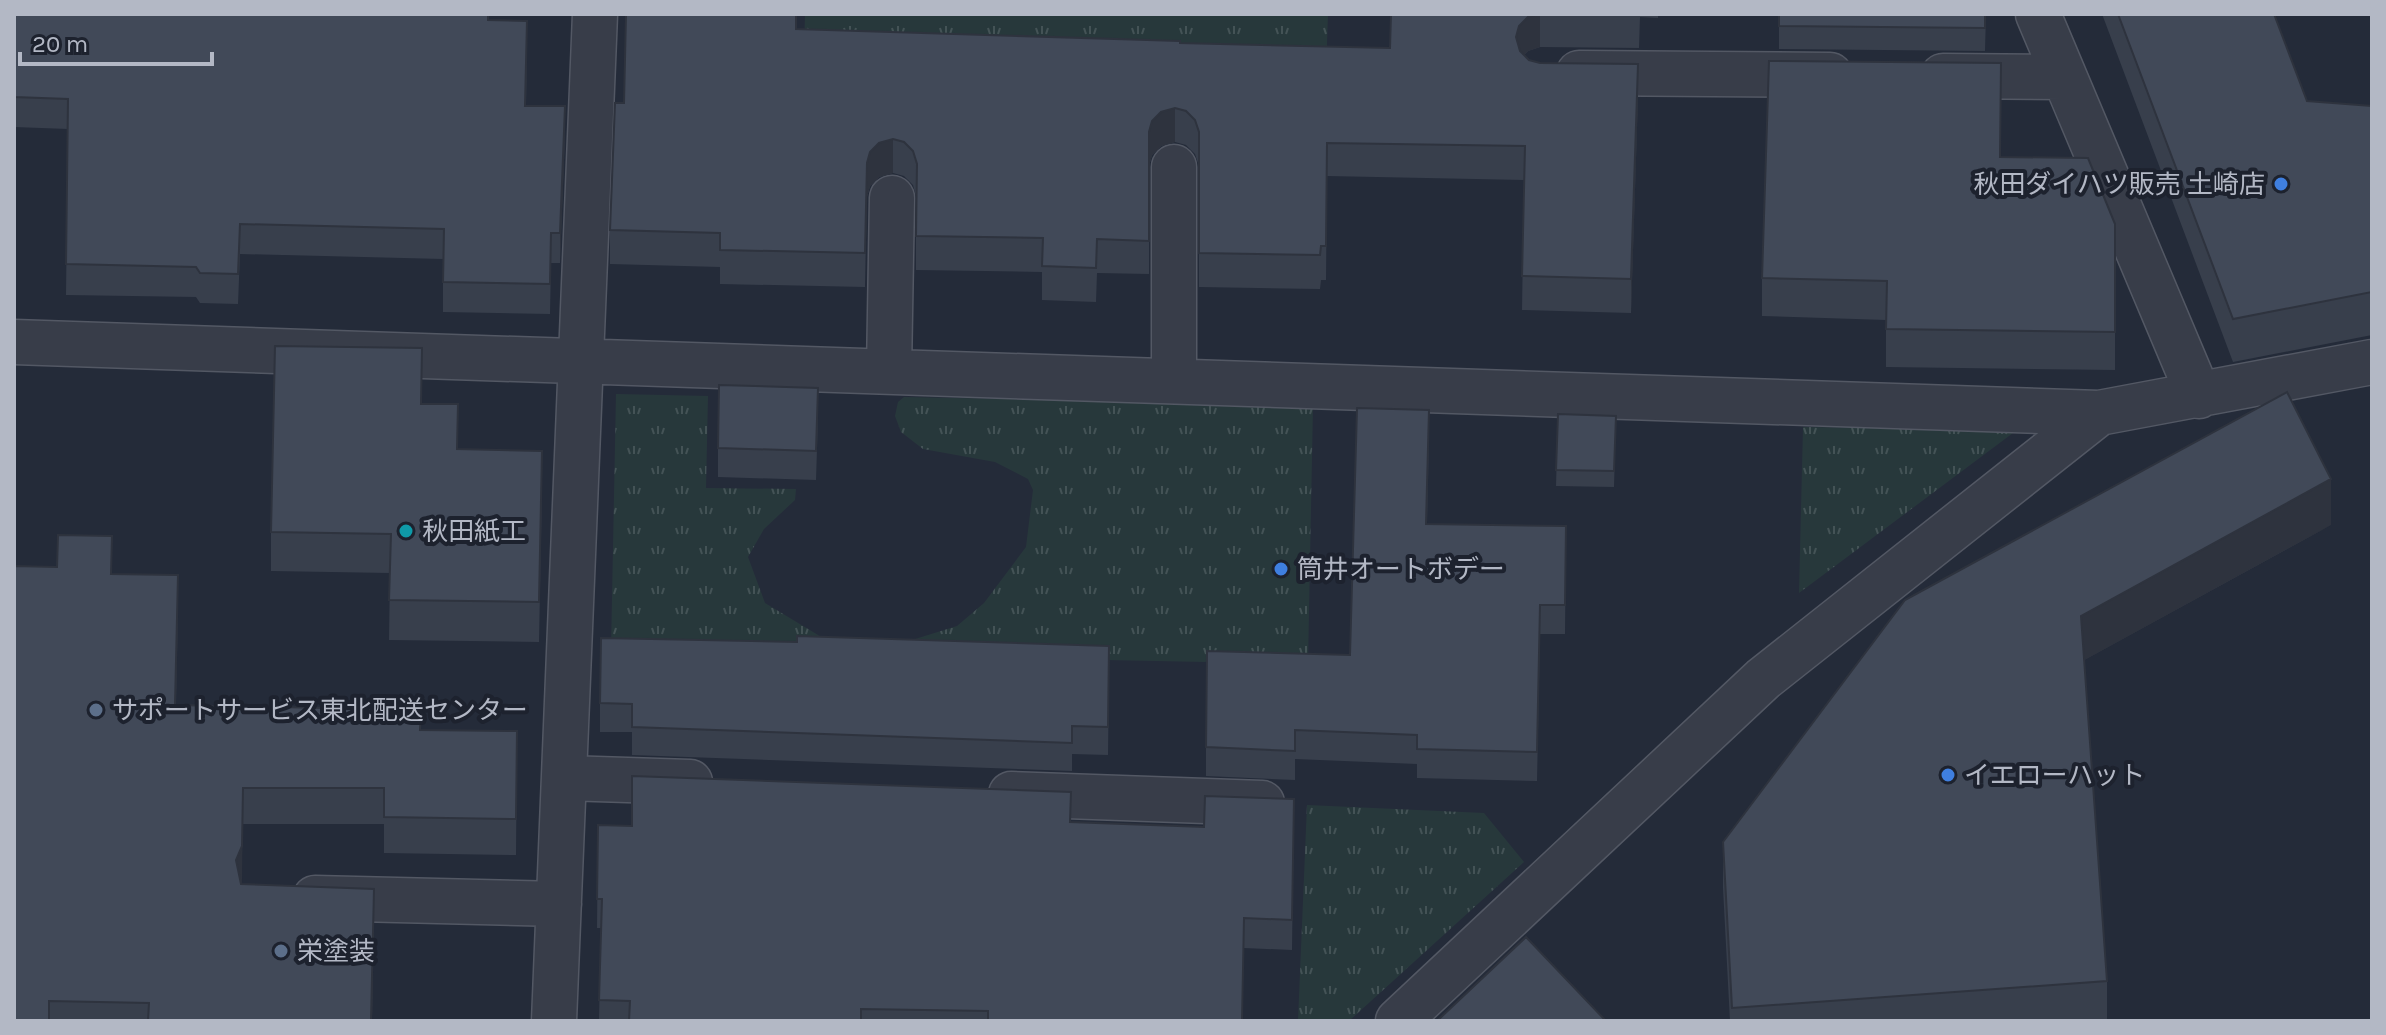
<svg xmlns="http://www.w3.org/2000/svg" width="2386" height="1035" font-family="Karla,'Noto Sans JP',sans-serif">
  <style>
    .grass { fill: url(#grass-tufts) }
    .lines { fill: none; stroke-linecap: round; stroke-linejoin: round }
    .street-casing { stroke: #535864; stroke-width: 47 }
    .street { stroke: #383d49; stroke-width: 44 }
    .wall { fill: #383f4c }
    .shaded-wall { fill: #2e333e }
    .building { fill: #414958; stroke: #2e333e; stroke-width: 2 }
    .shop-dot { fill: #3f7fe0; stroke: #1d222e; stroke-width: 3 }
    .culture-dot { fill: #0f9aa8; stroke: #1d222e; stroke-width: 3 }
    .service-dot { fill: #5c6f8a; stroke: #1d222e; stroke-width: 3 }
    .labels { text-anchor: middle; stroke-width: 8; stroke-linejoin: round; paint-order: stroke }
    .poi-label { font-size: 26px; fill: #b3b8c5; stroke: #1d222e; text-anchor: start }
  </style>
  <defs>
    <pattern id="grass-tufts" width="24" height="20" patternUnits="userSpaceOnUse" patternTransform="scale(2)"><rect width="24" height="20" fill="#27383b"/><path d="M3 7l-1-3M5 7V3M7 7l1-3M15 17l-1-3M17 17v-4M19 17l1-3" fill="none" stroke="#445356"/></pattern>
  </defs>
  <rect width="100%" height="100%" fill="#242b39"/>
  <!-- grass -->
  <path class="grass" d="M 805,14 L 1328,14 L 1326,71 L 804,55 Z
    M 616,394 L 708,396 L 706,488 L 796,489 L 795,500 L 764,529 L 748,557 L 765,603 L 823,638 L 912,640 L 957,626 L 984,603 L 1026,547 L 1033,490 L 1028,479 L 995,462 L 923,449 L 901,432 L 895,416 L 898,402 L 904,397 L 1313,405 L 1308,664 L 611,650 Z
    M 1803,427 L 2017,430 L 1799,593 Z
    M 1307,805 L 1484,813 L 1524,862 L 1349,1021 L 1298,1021 Z"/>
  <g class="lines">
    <defs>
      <path id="street" d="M 2038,14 L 2199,396
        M 1579,73 L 1830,75
        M 1943,76 L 2064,77
        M 14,342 L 2099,413 L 2372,362
        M 889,371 L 892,198
        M 1174,381 L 1174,167
        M 565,778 L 690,782
        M 1011,794 L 1262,803
        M 315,898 L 559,904
        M 554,1021 L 595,14
        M 1398,1021 L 1763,679 L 2099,413"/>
    </defs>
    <!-- street casing -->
    <use href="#street" class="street-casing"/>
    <!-- street -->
    <use href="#street" class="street"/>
  </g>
  <!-- wall -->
  <path class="wall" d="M 14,14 L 488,20 L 527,51 L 526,106 L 565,136 L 560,263 L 551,263 L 550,314 L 443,312 L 443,259 L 240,254 L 238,304 L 200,303 L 196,297 L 66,295 L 68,129 L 14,127 Z
    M 797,14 L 796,29 L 1180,43 L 1390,48 L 1391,14 L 1658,14 L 1658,18 L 1640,17 L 1639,48 L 1540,47 L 1528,51 L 1524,55 L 1529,60 L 1638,98 L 1631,313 L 1522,310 L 1524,180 L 1327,176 L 1326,280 L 1321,280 L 1320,289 L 1199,287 L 1199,166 L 1195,154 L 1186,145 L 1175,142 L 1161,146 L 1152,155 L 1149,166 L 1149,274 L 1097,273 L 1096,302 L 1042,300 L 1042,272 L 916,270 L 916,196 L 913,185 L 904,176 L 893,173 L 879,177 L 870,186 L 867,197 L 865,287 L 720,284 L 720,267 L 610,264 L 610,230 L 624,103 Z
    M 1779,14 L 1986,14 L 1985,51 L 1779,49 Z
    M 2102,14 L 2274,14 L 2307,101 L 2372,106 L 2372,335 L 2233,362 Z
    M 2000,157 L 2115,224 L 2115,370 L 1886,367 L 1886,320 L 1762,316 L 1762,278 Z
    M 422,404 L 458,449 L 542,490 L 539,642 L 389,640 L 390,573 L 271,571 L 271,532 Z
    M 1558,414 L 1616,416 L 1614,487 L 1556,486 Z
    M 818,417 L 816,480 L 718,477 L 718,448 Z
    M 1429,439 L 1427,524 L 1566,526 L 1565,634 L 1540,634 L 1537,781 L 1417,778 L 1417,764 L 1295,759 L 1295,780 L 1206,776 L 1206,747 L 1350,655 Z
    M 2331,525 L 2084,660 L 2107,981 L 2107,1021 L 1730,1021 L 1723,888 L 1723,842 Z
    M 112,574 L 178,611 L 176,705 L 421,730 L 517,731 L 516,855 L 384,853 L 384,824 L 243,824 L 241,884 L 374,925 L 372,1021 L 14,1021 Z
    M 1109,674 L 1108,755 L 1072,754 L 1072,771 L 632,755 L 632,732 L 600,732 L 600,703 Z
    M 1294,799 L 1292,950 L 1244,948 L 1242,1021 L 599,1021 L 601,928 L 597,928 L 598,825 L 632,826 L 1071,822 L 1204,827 Z"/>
  <!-- shaded-wall -->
  <path class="shaded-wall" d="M 1538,14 L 1540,14 L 1540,47 L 1528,51 L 1519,60 L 1516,37 L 1519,26 L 1528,17 Z
    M 1638,64 L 1638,98 L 1631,313 L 1631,279 Z
    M 565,106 L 565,136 L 560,263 L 560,233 Z
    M 1175,108 L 1175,142 L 1161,146 L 1152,155 L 1149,166 L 1149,132 L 1152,121 L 1161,112 Z
    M 893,139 L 893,173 L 879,177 L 870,186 L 867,197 L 865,287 L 867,163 L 870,152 L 879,143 Z
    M 2331,479 L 2331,525 L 2081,662 L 2081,616 Z
    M 178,575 L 178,611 L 175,740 L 175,705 Z
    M 243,788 L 242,882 L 236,896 L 236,860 Z
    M 374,889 L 374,925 L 372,1021 L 371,1021 Z"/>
  <!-- building -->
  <path class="building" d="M 14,14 L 488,14 L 488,20 L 527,21 L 525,106 L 565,106 L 560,233 L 551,233 L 550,284 L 443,282 L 444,229 L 240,224 L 238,274 L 200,273 L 196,267 L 66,264 L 68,99 L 14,97 Z
    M 626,14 L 796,14 L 796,29 L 1180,41 L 1180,43 L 1390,48 L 1391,14 L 1538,14 L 1528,17 L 1519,26 L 1516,37 L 1520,51 L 1529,60 L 1540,63 L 1638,64 L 1631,279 L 1522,276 L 1525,146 L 1327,143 L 1326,246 L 1321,246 L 1320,255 L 1199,253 L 1199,132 L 1195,120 L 1186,111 L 1175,108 L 1161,112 L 1152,121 L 1149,132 L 1149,241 L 1097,239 L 1096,268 L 1042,266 L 1043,238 L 916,236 L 917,164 L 913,151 L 904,142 L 893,139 L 879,143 L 870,152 L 867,163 L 865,253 L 720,250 L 720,233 L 610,230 L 615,103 L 624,103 Z
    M 1779,14 L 1985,14 L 1985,28 L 1779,26 Z
    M 2118,14 L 2274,14 L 2307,101 L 2372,106 L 2372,292 L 2233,319 Z
    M 1769,61 L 2001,63 L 2000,157 L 2088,158 L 2115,224 L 2115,332 L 1886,329 L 1887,281 L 1762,278 Z
    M 275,346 L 422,348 L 421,404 L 458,404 L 457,449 L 542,451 L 539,602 L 389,600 L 391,534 L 271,532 Z
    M 719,385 L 818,388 L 816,451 L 718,448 Z
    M 2287,392 L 2331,479 L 2081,616 L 2107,981 L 1732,1008 L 1723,842 L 1905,600 Z
    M 1357,408 L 1429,410 L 1426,524 L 1566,526 L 1565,605 L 1540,605 L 1537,752 L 1417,749 L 1417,735 L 1295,730 L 1295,751 L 1206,747 L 1207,651 L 1350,655 Z
    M 1558,414 L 1616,416 L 1614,471 L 1556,470 Z
    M 58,535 L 112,536 L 111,574 L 178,575 L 175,705 L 421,710 L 420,730 L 517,731 L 516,819 L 384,817 L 384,788 L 243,788 L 242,846 L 236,860 L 241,884 L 374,889 L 371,1021 L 148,1021 L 149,1003 L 49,1001 L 49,1021 L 14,1021 L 14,566 L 57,567 Z
    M 797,636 L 1109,646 L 1108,727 L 1072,726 L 1072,743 L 632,727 L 632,704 L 600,703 L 601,638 L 797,642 Z
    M 632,776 L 1071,792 L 1070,822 L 1204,827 L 1205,796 L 1294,799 L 1292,920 L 1244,918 L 1242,1021 L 988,1021 L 988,1011 L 861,1009 L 861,1021 L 629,1021 L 630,1001 L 599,1000 L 602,899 L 597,899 L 598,825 L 632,826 Z
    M 1526,937 L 1605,1020 L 1613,1021 L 1437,1021 Z"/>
  <!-- markers -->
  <g class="shop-dot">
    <circle cx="2281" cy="184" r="8"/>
    <circle cx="1281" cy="569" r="8"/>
    <circle cx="1948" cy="775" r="8"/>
  </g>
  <circle class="culture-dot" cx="406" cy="531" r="8"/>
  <g class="service-dot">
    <circle cx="96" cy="710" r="8"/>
    <circle cx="281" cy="951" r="8"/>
  </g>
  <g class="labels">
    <!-- poi labels -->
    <g class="poi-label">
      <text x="2265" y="193" text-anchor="end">秋田ダイハツ販売 土崎店</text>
      <text x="422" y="540">秋田紙工</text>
      <text x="1297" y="578">筒井オートボデー</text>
      <text x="112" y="719">サポートサービス東北配送センター</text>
      <text x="1964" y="784">イエローハット</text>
      <text x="297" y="960">栄塗装</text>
    </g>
  </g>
  <!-- border -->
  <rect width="2386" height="1035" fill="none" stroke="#b3b8c5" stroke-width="32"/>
  <!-- scale -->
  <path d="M20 52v12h192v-12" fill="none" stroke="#b3b8c5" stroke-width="4"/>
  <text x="32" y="52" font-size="24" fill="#b3b8c5" stroke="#1d222e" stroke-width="6" paint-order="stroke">20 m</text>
</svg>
